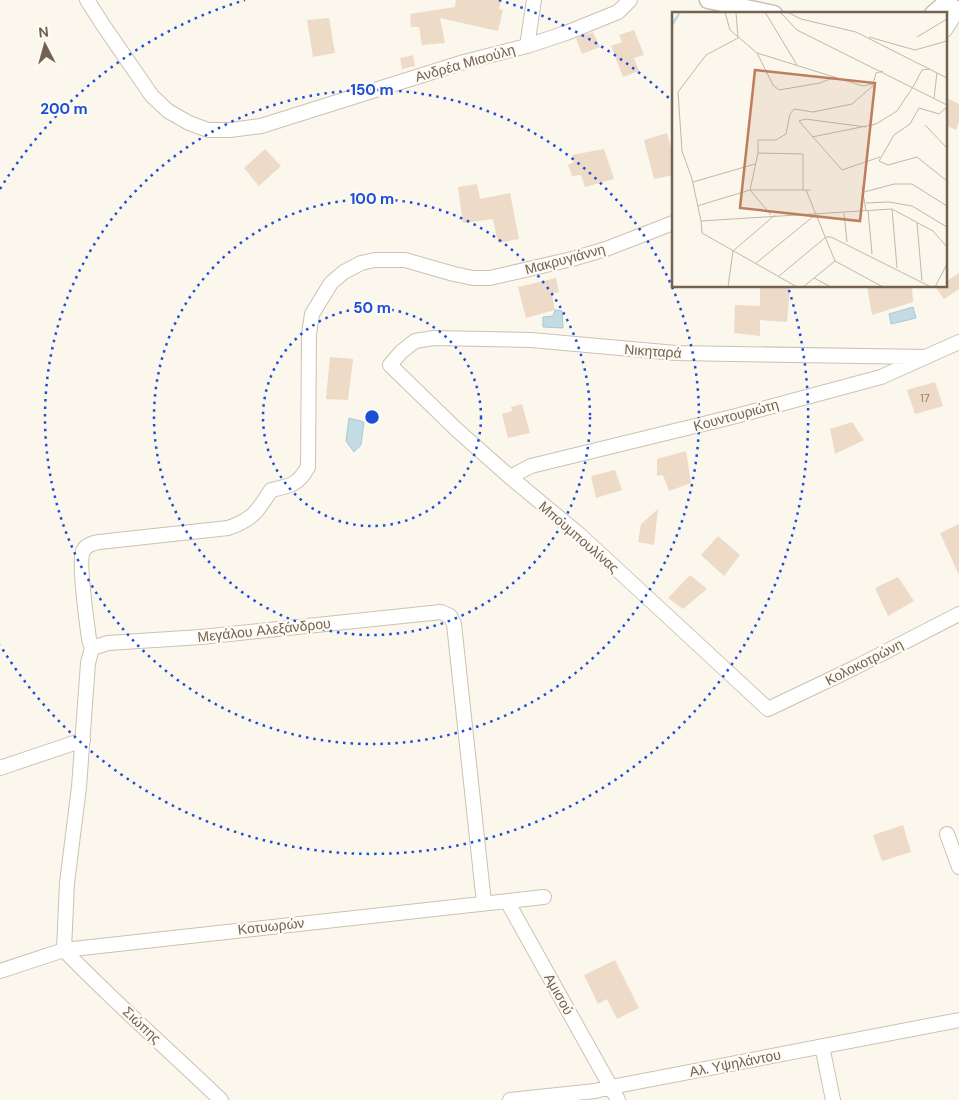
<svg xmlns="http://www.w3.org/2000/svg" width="959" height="1100" font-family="'DM Sans',sans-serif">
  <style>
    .water { fill: #c3dbe3; stroke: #aac9d4 }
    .building { fill: #eddac7 }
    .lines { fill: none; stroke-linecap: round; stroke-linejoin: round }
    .minor-casing { stroke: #ccc1b3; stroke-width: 16 }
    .tertiary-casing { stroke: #ccc1b3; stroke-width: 19 }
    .minor { stroke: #fff; stroke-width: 14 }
    .tertiary { stroke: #fff; stroke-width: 16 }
    .ring { fill: none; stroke: #1d4ed8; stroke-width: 2.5; stroke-dasharray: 2.5 5 }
    .labels { text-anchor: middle; stroke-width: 4.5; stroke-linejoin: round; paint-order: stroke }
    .number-label { font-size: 11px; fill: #92806e }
    .street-label { font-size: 14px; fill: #746251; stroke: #fdfbf3 }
    .inset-river { fill: none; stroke: #c3dbe3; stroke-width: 2.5 }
    .inset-road { fill: none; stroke: #c1b7aa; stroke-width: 1 }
    .view { fill: #be7e5d; fill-opacity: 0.15; stroke: #be7e5d; stroke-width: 2.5 }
    .inset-edge { fill: none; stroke: #746251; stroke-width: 2.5 }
    .centre { fill: #1d4ed8; stroke: #fdfbf3; stroke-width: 2.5 }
    .ring-label { font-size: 15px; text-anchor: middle; font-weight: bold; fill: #1d4ed8; stroke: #fdfbf3; stroke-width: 4.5; stroke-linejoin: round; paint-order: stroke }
  </style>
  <rect width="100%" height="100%" fill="#fbf7ed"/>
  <!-- water -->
  <path class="water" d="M 913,307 L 916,318 L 891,324 L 889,314 Z
    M 555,310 L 562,311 L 563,328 L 543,327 L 543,317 L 553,316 Z
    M 349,418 L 364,422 L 361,445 L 354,452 L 346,441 Z"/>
  <!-- building -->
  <path class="building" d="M 456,0 L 501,0 L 499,9 L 503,10 L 498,31 L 440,18 L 445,43 L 422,45 L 419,27 L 411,27 L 410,14 L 455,7 Z
    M 329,18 L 335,53 L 313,57 L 307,20 Z
    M 634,30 L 644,55 L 634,58 L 639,71 L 623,77 L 611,46 L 622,42 L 619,35 Z
    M 593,32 L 600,47 L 582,54 L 576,38 Z
    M 413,55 L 415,66 L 402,69 L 400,58 Z
    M 945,97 L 959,104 L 959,122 L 956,130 L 945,125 Z
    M 667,133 L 673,155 L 673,175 L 654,179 L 644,140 Z
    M 265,149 L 281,166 L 259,186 L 244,168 Z
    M 604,149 L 614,179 L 585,187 L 581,175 L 572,176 L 568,165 L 574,162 L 572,155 Z
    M 477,184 L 480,199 L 510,193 L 519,239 L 498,243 L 493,219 L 463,223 L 458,187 Z
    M 959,273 L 959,289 L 944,299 L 936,288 L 945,286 L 945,282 Z
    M 556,278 L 559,292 L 552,294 L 555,310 L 526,318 L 518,287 Z
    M 760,286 L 790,287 L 787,322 L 760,320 L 760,336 L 734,333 L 735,305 L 760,306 Z
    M 867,286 L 912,286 L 913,302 L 872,315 Z
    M 330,357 L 353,359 L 348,400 L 326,399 Z
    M 935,382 L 943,406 L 915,414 L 907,390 Z
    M 522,404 L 530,433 L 508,438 L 502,414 L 512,411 L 511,407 Z
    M 852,422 L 864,440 L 835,454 L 830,429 Z
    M 686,451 L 691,483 L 669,491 L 663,475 L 657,476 L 657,459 Z
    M 615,470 L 622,490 L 596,498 L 591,476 Z
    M 658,509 L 654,545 L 638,542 L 641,524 Z
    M 959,524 L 959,575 L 940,533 Z
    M 718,536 L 740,555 L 724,576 L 701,555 Z
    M 690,575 L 707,589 L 683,609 L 668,598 Z
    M 898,577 L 914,601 L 888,616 L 875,588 Z
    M 903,825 L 911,852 L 882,861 L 873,835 Z
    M 615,960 L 639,1008 L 617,1019 L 607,999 L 598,1004 L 584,975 Z"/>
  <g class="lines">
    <defs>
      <path id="minor" d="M 87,0 L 103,25 L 152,96 L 168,111 L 189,123 L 208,130 L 230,130 L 261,126 L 464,62 L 527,46 L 566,33 L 618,12 L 630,0
        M 945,30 L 959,8
        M 527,46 L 534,0
        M 926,357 L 676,353 L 531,340 L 434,338 L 415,341 L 401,352 L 390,365 L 457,430 L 510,477 L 581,536 L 768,709 L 854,668 L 959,614
        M 510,477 L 531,466 L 736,416 L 881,377 L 959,342
        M 92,648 L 89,639 C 87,624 78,561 83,551 C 86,545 93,543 99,542 L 228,528 C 253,519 257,512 271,490 C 290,486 298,485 308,467 L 309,334 L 312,314 L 331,283 L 344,272 L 361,263 L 375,260 L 405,260 L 454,274 L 473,278 L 490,278 L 572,259 L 606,249 L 673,223
        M 0,768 L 83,740
        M 947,834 L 959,867
        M 507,901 L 618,1100
        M 0,971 L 64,950 L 544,897
        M 822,1046 L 833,1100
        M 221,1100 C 169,1050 114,1002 64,950 L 67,883 L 79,787 L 88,663 L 92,648 L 108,643 L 201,637 L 441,612 L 450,616 L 454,624 L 484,903
        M 510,1100 L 595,1091 L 611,1087 L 959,1020"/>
      <path id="tertiary" d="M 708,0 L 774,14
        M 933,14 L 949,0"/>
    </defs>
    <!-- minor casing -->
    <use href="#minor" class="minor-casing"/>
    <!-- tertiary casing -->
    <use href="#tertiary" class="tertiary-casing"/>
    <!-- minor -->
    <use href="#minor" class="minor"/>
    <!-- tertiary -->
    <use href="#tertiary" class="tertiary"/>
  </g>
  <!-- distance rings -->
  <g class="ring">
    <circle cx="372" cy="417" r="109"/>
    <circle cx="372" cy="417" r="218"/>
    <circle cx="372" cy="417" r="327"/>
    <path d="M0 189A436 436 0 0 1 245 0M499 0A436 436 0 0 1 672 101M789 290A436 436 0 0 1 0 645"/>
  </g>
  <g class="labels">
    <!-- number labels -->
    <g class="number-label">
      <text x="925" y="402">17</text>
    </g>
    <!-- street labels -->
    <g class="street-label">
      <text transform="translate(465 63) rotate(-16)" y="5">Ανδρέα Μιαούλη</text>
      <text transform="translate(565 259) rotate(-15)" y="5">Μακρυγιάννη</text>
      <text transform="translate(653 351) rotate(4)" y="5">Νικηταρά</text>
      <text transform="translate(736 415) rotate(-15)" y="5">Κουντουριώτη</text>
      <text transform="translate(579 537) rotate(41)" y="5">Μπουμπουλίνας</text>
      <text transform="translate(264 630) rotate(-6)" y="5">Μεγάλου Αλεξάνδρου</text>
      <text transform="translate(864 662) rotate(-27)" y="5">Κολοκοτρώνη</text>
      <text transform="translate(271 926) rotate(-6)" y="5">Κοτυωρών</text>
      <text transform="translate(559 994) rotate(61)" y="5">Αμισού</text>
      <text transform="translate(142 1025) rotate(43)" y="5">Σιώπης</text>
      <text transform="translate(735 1063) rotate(-11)" y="5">Αλ. Υψηλάντου</text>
    </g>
  </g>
  <!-- overview -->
  <g transform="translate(672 12)">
    <rect width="275" height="275" fill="#fbf7ed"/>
    <path class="inset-river" d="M 0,13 L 8,0"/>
    <path class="inset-road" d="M 53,0 L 58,18 L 85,41 L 191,74 L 201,72 L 204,61 L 211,59M 64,0 L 66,26M 93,0 L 125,53M 108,0 L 125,18 L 275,93M 115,0 L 129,7 L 184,20 L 275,66M 197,25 L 243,38 L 275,29M 245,25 L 275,7M 66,26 L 34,43 L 6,80 L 10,139 L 20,167 L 29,209 L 220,197 L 261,219 L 275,235M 85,41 L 101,73 L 107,78 L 148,71 L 163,65M 241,75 L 250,58 L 258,57M 262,86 L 265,61M 275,95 L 267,102 L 247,96 L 238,112 L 222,123 L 207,149 L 216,153 L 245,145 L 275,169M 253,113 L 275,136M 194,115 L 133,107 L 127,109 L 170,158 L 208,145M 140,125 L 204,112 L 225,99 L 241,75M 86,141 L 86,128 L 104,128 L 114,122 L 118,102 L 122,97 L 141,100 L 180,92 L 203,72M 21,170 L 83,152M 190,175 L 194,199M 134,178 L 163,249M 192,180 L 222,172 L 240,172 L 275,194M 194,191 L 217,190 L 240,194 L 275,215M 25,194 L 78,178 L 139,178M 220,197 L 225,256M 196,198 L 200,242M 172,201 L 175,230M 99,203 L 78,178 L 86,141 L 131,142 L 131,178M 29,209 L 30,221 L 125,275M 245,211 L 250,269M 163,249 L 211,275M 83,252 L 143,203M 107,264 L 154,225 L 159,225 L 259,275M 142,266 L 159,275M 56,275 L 61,239 L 103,203M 131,275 L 163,249M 263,275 L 275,252"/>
    <path class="view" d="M 83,58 L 203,71 L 188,209 L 68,196 Z"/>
    <rect width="275" height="275" class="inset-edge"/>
  </g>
  <circle cx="372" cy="417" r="8" class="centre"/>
  <g class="ring-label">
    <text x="372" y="95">150 m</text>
    <text x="64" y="114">200 m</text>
    <text x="372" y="204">100 m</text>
    <text x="372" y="313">50 m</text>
  </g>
  <!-- north arrow -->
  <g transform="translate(45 45) rotate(354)" stroke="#fdfbf3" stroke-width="4" paint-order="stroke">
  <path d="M0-4L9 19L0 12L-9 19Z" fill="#746251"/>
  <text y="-8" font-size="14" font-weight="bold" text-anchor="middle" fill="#746251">N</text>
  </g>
</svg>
